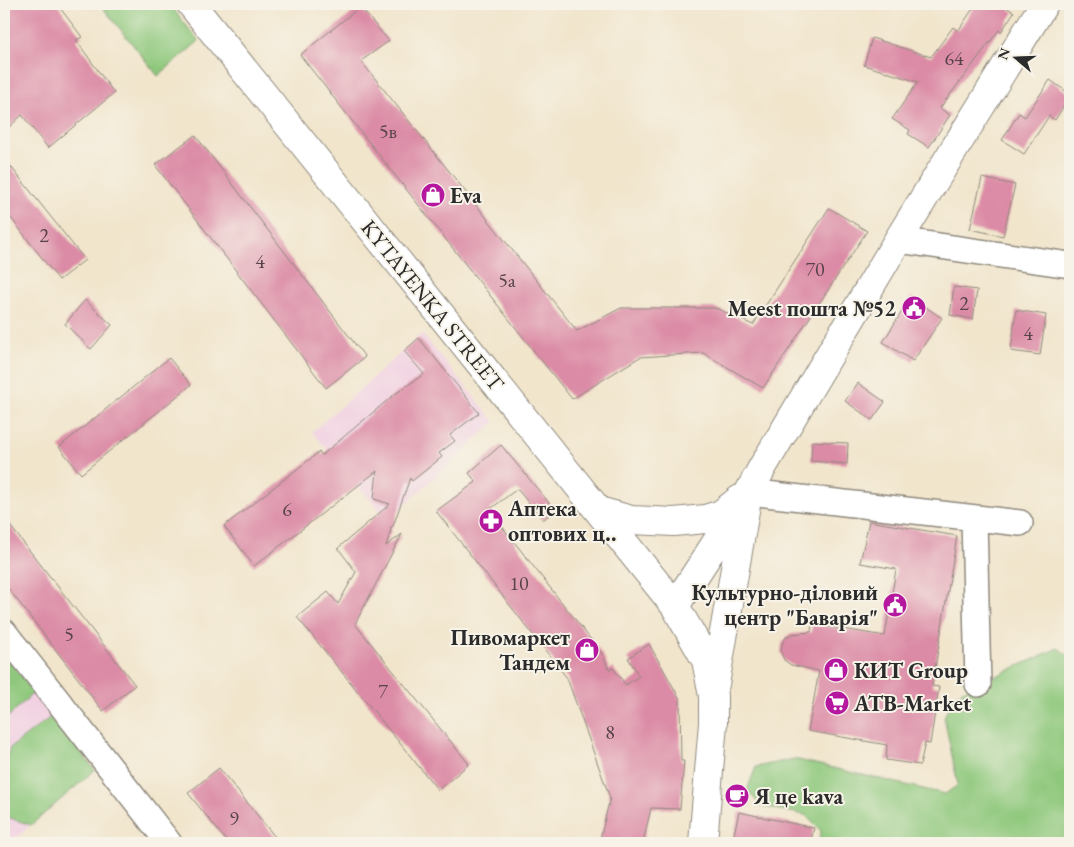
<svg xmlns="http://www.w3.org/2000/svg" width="1074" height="847" font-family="'EB Garamond',serif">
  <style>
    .built { fill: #f1d0e2 }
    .green { fill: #8ec87c; stroke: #5c7a54 }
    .building { fill: #db8ba6 }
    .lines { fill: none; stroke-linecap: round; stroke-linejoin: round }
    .minor-casing { stroke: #8e887c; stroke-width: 28 }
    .primary-casing { stroke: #8e887c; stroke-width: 30 }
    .minor { stroke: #fff; stroke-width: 25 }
    .primary { stroke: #fff; stroke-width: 28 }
    .labels { text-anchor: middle; stroke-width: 4; stroke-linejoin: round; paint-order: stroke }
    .number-label { font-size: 20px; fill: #57434a }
    .poi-label { font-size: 22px; font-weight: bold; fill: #2b2b2b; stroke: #f7f3e8; text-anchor: start }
    .street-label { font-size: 22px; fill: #2b2b2b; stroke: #f7f3e8 }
  </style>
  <rect width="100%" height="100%" fill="#f7f3e8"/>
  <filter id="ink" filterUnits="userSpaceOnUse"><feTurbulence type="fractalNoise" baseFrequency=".02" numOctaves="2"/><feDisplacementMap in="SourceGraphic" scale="10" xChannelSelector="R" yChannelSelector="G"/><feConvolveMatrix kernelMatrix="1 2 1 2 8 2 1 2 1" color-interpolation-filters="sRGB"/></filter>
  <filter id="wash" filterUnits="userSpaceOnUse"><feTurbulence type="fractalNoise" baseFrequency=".0096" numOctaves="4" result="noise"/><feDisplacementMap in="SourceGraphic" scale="20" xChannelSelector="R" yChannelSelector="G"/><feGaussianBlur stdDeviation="1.12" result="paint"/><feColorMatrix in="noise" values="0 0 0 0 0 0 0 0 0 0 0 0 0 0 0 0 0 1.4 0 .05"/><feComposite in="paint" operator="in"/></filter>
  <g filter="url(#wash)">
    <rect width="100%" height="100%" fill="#f1e5cc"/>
    <!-- built -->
    <path class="built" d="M 422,334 L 495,422 L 388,520 L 312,432 Z
      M 4,654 L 95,770 L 10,843 L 4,843 Z"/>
    <!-- green -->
    <path class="green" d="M 100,4 L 169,4 L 199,41 L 158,76 Z
      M 1058,648 L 1070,657 L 1070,843 L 818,843 L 821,831 L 805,815 L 761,806 L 747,790 L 756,767 L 794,759 L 945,794 L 958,785 L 944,717 L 954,695 Z
      M 4,654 L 34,692 L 9,716 L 4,714 Z
      M 52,716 L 95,770 L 31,825 L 4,816 L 4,764 L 10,748 Z"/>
    <g id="blocks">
      <!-- building -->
      <path class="building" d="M 4,4 L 57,4 L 82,37 L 76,40 L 114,93 L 48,148 L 22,115 L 4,132 Z
        M 976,4 L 1001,4 L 1014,12 L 1001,32 L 999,30 L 940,108 L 950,115 L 929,147 L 908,134 L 910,130 L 892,119 L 918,82 L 864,65 L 872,38 L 931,57 L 953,27 L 958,31 Z
        M 360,7 L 389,41 L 361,61 L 577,331 L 621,308 L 716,308 L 753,325 L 829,208 L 867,231 L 763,388 L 703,353 L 640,357 L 572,399 L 300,55 Z
        M 1050,80 L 1070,94 L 1070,96 L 1055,120 L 1049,116 L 1024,154 L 1002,140 L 1019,113 L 1025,117 Z
        M 195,135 L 365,357 L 326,388 L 155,165 Z
        M 4,158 L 85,260 L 59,280 L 4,209 Z
        M 982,178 L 1015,185 L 1003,236 L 970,229 Z
        M 954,287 L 977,290 L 973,319 L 950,315 Z
        M 911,297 L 942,318 L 913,361 L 883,342 Z
        M 85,300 L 112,325 L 91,349 L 65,324 Z
        M 1016,310 L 1046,315 L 1040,355 L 1011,351 Z
        M 419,338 L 479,413 L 450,435 L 455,441 L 439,453 L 442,457 L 412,481 L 410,478 L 393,526 L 390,528 L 391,530 L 386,546 L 402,534 L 355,624 L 469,764 L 438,790 L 297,617 L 328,592 L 338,604 L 356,572 L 338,548 L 390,504 L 374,499 L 377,471 L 254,566 L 224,526 L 319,452 L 322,455 L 395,394 L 424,374 L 404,351 Z
        M 169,358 L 191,385 L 81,474 L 59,447 Z
        M 858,383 L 885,402 L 872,420 L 845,401 Z
        M 812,441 L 848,443 L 847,464 L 811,461 Z
        M 501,445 L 555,510 L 543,520 L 517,489 L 489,510 L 603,655 L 609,670 L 613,668 L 626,685 L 639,676 L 628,658 L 649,644 L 680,699 L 681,761 L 684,761 L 680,809 L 651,808 L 643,843 L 599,843 L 610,798 L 567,678 L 436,511 L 476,482 L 469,473 Z
        M 4,518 L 135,685 L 103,711 L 4,583 Z
        M 869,521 L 957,536 L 932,686 L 939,687 L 930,744 L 925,743 L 920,765 L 886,760 L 887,745 L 808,731 L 819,671 L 791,665 L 784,660 L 781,652 L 782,644 L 786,637 L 792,634 L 811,632 L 812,624 L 885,636 L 896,569 L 860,563 Z
        M 219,768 L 280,843 L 228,843 L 188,793 Z
        M 739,812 L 814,828 L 810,843 L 732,843 Z"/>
    </g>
  </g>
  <g filter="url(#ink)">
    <use href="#blocks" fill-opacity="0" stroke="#8e887c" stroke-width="1"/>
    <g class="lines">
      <defs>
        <path id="minor" d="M 898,240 L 1070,265
          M 749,492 L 1020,523
          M 974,518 L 978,684
          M 4,632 L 169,843"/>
        <path id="primary" d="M 191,4 L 675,606 L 706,660 L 713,696 L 713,723 L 703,843
          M 599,511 L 631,520 L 674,522 L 705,519 L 721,514 L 740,499
          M 675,606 L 749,492 L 762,468 L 898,240 L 1044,4
          M 715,684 L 746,505"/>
      </defs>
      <!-- minor casing -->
      <use href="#minor" class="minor-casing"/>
      <!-- primary casing -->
      <use href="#primary" class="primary-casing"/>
      <!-- minor -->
      <use href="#minor" class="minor"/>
      <!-- primary -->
      <use href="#primary" class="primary"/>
    </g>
  </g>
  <!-- icons -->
  <defs>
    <symbol id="shop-disc" viewBox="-11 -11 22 22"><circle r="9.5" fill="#b5179e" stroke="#f7f3e8"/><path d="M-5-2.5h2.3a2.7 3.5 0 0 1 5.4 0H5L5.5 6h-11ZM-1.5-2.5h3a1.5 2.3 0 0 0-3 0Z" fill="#fff"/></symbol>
    <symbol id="civic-disc" viewBox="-11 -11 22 22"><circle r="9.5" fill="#b5179e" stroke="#f7f3e8"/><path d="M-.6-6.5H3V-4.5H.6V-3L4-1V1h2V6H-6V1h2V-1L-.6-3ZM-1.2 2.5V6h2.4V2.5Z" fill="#fff"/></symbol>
    <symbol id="pharmacy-disc" viewBox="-11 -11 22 22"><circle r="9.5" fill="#b5179e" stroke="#f7f3e8"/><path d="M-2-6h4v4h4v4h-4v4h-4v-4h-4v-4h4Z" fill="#fff"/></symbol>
    <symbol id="supermarket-disc" viewBox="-11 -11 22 22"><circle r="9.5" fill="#b5179e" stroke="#f7f3e8"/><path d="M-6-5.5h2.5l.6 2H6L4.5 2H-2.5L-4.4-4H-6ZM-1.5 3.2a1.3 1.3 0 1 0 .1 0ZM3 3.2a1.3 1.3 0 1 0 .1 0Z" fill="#fff"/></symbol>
    <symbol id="cafe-disc" viewBox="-11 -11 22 22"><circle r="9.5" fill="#b5179e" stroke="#f7f3e8"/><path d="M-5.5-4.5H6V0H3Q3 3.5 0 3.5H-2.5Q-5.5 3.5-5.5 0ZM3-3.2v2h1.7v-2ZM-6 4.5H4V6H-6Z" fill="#fff"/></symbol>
  </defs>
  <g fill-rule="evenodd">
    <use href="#shop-disc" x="419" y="181" width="28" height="28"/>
    <use href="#civic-disc" x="900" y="294" width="28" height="28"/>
    <use href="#pharmacy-disc" x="477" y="507" width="28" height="28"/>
    <use href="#civic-disc" x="881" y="591" width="28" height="28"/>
    <use href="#shop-disc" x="573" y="636" width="28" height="28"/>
    <use href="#shop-disc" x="822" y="656" width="28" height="28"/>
    <use href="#supermarket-disc" x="823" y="689" width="28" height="28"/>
    <use href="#cafe-disc" x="723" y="782" width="28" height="28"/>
  </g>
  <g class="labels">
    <!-- number labels -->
    <g class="number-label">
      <text x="954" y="65">64</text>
      <text x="388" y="138">5в</text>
      <text x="44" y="242">2</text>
      <text x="260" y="268">4</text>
      <text x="815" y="276">70</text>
      <text x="507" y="287">5а</text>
      <text x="964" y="310">2</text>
      <text x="1028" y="340">4</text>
      <text x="287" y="516">6</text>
      <text x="519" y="590">10</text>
      <text x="69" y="641">5</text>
      <text x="383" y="698">7</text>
      <text x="610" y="739">8</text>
      <text x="234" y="825">9</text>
    </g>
    <!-- poi labels -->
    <g class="poi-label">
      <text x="450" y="203">Eva</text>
      <text x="896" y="316" text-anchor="end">Meest пошта №52</text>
      <text x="508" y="516">Аптека<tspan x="508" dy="25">оптових ц‥</tspan></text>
      <text x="878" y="600" text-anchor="end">Культурно-діловий<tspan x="878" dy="25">центр "Баварія"</tspan></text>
      <text x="570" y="645" text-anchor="end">Пивомаркет<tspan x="570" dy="25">Тандем</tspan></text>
      <text x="854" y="678">КИТ Group</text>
      <text x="854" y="711">ATB-Market</text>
      <text x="754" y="804">Я це kava</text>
    </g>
    <!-- street labels -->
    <g class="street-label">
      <text transform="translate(433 305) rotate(51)" y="8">KYTAYENKA STREET</text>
    </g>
  </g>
  <!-- margin -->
  <rect width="1074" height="847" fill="none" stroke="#f7f3e8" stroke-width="20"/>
  <!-- north arrow -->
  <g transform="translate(1016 58) rotate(289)" stroke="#f7f3e8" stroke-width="4" paint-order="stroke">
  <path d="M0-4L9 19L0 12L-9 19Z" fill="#2b2b2b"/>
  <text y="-8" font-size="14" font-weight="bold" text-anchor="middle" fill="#2b2b2b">N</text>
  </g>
</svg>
